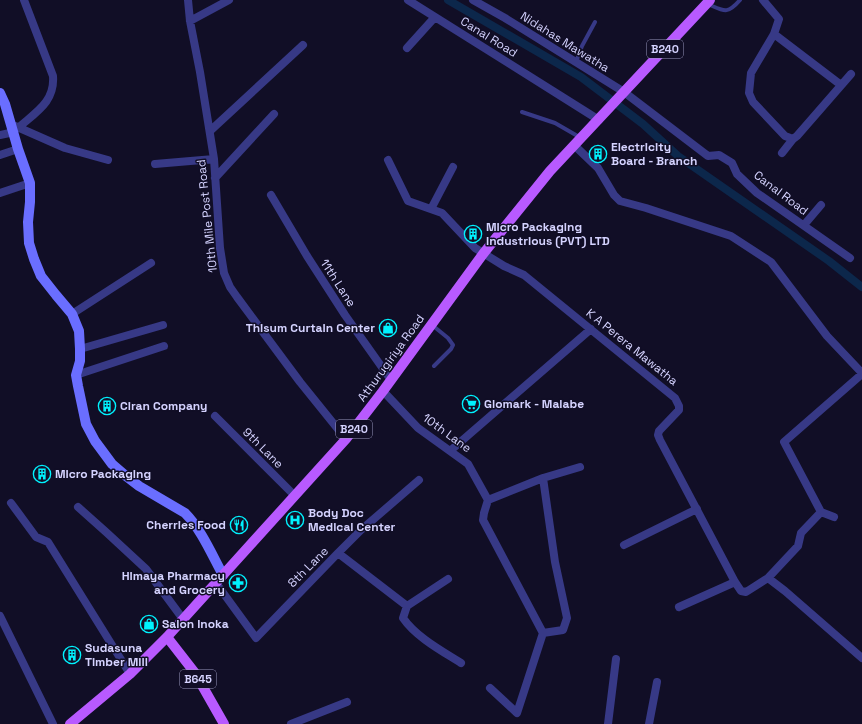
<svg xmlns="http://www.w3.org/2000/svg" width="862" height="724" font-family="'Space Grotesk',sans-serif">
  <style>
    .lines { fill: none; stroke-linecap: round; stroke-linejoin: round }
    .canal { stroke: #0c274b; stroke-width: 8 }
    .lane { stroke: #373986; stroke-width: 4 }
    .street { stroke: #373986; stroke-width: 8 }
    .secondary { stroke: #6a6eff; stroke-width: 10 }
    .primary { stroke: #b85aff; stroke-width: 10 }
    .labels { text-anchor: middle; stroke-width: 3; stroke-linejoin: round; paint-order: stroke }
    .shield { fill: #110e26; stroke: #9a98be; stroke-width: 1 }
    .shield-label { font-size: 11px; font-weight: bold; fill: #d5d3ff }
    .street-label { font-size: 12px; fill: #d5d3ff; stroke: #110e26 }
    .poi-label { font-size: 12px; font-weight: bold; fill: #d5d3ff; stroke: #110e26; text-anchor: start }
  </style>
  <rect width="100%" height="100%" fill="#110e26"/>
  <g class="lines">
    <!-- canal -->
    <path class="canal" d="M 448,0 L 581,77 L 643,124 L 678,156 L 829,261 L 862,287"/>
    <!-- lane -->
    <path class="lane" d="M 708,4 C 724,11 727,15 740,0
      M 576,62 L 582,46 L 595,22
      M 522,112 L 555,123 L 581,138
      M 432,325 L 448,338 L 453,345 L 451,349 L 434,366"/>
    <!-- street -->
    <path class="street" d="M 188,0 L 190,21 L 200,72 L 214,159 L 220,248 L 224,273 L 230,287 L 237,297 L 300,382 L 346,439
      M 408,0 L 599,120
      M 473,0 L 505,18 L 624,92 L 708,156 L 719,155 L 732,163 L 737,174 L 757,193 L 850,258
      M 763,0 L 779,19 L 774,34 L 751,73 L 749,93 L 753,102 L 785,136 L 793,139 L 797,136 L 851,74
      M 190,21 L 229,0
      M 774,34 L 841,85
      M 407,48 L 435,17
      M 15,126 L 65,148 L 108,160
      M 18,128 C 36,112 55,102 53,76 L 24,0
      M 210,131 L 303,45
      M 0,135 L 14,132
      M 574,145 L 598,168 L 614,195 L 620,201 L 646,208 L 731,236 L 771,262 L 827,336 L 862,373
      M 782,153 L 793,139
      M 0,155 L 18,149
      M 388,160 L 408,201 L 442,213 L 475,248 L 504,266 L 524,275 L 675,398 L 679,406 L 679,410 L 659,431 L 658,435 L 660,440 L 735,582 L 741,591 L 746,592 L 768,578 L 798,546 L 801,533 L 821,512 L 834,517
      M 155,164 L 214,159
      M 215,178 L 274,114
      M 0,193 L 30,183
      M 271,195 L 307,256 L 345,315 L 391,380
      M 431,209 L 453,167
      M 804,225 L 821,205
      M 72,314 L 151,263
      M 80,349 L 163,325
      M 76,375 L 164,346
      M 383,391 L 418,428 L 468,464 L 488,500
      M 215,416 L 295,496
      M 450,451 L 591,329
      M 543,478 L 555,562 L 567,618 L 563,630 L 543,633
      M 11,503 L 36,537 L 48,542 L 130,674
      M 78,507 L 106,532 L 146,569 L 183,619
      M 821,512 L 784,442 L 862,374
      M 624,545 L 697,509
      M 338,553 L 361,530 L 419,480
      M 768,578 L 785,591 L 862,658
      M 216,583 L 256,638 L 338,553 L 407,606 L 403,618 C 416,637 442,651 461,663
      M 407,606 L 448,579
      M 679,607 L 735,582
      M 0,616 L 53,724
      M 490,688 L 517,713 L 543,633 L 483,520 L 484,513 L 488,500 L 543,478 L 580,467
      M 291,724 L 347,702
      M 608,724 L 616,659
      M 649,724 L 657,682"/>
    <!-- secondary -->
    <path class="secondary" d="M 0,93 L 5,104 L 18,149 L 30,183 L 30,202 L 28,222 L 29,243 L 34,259 L 41,276 L 56,295 L 72,314 L 79,331 L 80,349 L 80,361 L 76,375 L 78,386 L 86,424 L 95,441 L 112,464 L 126,476 L 139,486 L 185,513 C 201,529 212,555 223,575"/>
    <!-- primary -->
    <path class="primary" d="M 167,637 L 195,673 L 224,724
      M 70,724 L 130,674 L 167,637 L 346,439 L 383,391 L 483,254 L 550,171 L 710,0"/>
  </g>
  <!-- icons -->
  <defs>
    <symbol id="building-ring" viewBox="-11 -11 22 22"><circle r="9.5" fill="#110e26" stroke="#00f2fe" stroke-width="1.5"/><path d="M-4-6H4V6H1V3H-1V6H-4ZM-2.5-4.3h1.7v1.8h-1.7ZM.8-4.3h1.7v1.8H.8ZM-2.5-1h1.7V.8h-1.7ZM.8-1h1.7V.8H.8Z" fill="#00f2fe"/></symbol>
    <symbol id="shop-ring" viewBox="-11 -11 22 22"><circle r="9.5" fill="#110e26" stroke="#00f2fe" stroke-width="1.5"/><path d="M-5-2.5h2.3a2.7 3.5 0 0 1 5.4 0H5L5.5 6h-11ZM-1.5-2.5h3a1.5 2.3 0 0 0-3 0Z" fill="#00f2fe"/></symbol>
    <symbol id="supermarket-ring" viewBox="-11 -11 22 22"><circle r="9.5" fill="#110e26" stroke="#00f2fe" stroke-width="1.5"/><path d="M-6-5.5h2.5l.6 2H6L4.5 2H-2.5L-4.4-4H-6ZM-1.5 3.2a1.3 1.3 0 1 0 .1 0ZM3 3.2a1.3 1.3 0 1 0 .1 0Z" fill="#00f2fe"/></symbol>
    <symbol id="hospital-ring" viewBox="-11 -11 22 22"><circle r="9.5" fill="#110e26" stroke="#00f2fe" stroke-width="1.5"/><path d="M-5-5h3v3.5h4V-5h3V5h-3V1.5h-4V5h-3Z" fill="#00f2fe"/></symbol>
    <symbol id="restaurant-ring" viewBox="-11 -11 22 22"><circle r="9.5" fill="#110e26" stroke="#00f2fe" stroke-width="1.5"/><path d="M-5-6h1v4h1v-4h1v4h1v-4h1v5L-1.5 .5V6h-2V.5L-5-1ZM5-6V6H3V1.5H1.5Q1.5-4 5-6Z" fill="#00f2fe"/></symbol>
    <symbol id="pharmacy-ring" viewBox="-11 -11 22 22"><circle r="9.5" fill="#110e26" stroke="#00f2fe" stroke-width="1.5"/><path d="M-2-6h4v4h4v4h-4v4h-4v-4h-4v-4h4Z" fill="#00f2fe"/></symbol>
  </defs>
  <g fill-rule="evenodd">
    <use href="#building-ring" x="588" y="144" width="20" height="20"/>
    <use href="#building-ring" x="463" y="224" width="20" height="20"/>
    <use href="#shop-ring" x="378" y="318" width="20" height="20"/>
    <use href="#supermarket-ring" x="461" y="394" width="20" height="20"/>
    <use href="#building-ring" x="97" y="396" width="20" height="20"/>
    <use href="#building-ring" x="32" y="464" width="20" height="20"/>
    <use href="#hospital-ring" x="285" y="510" width="20" height="20"/>
    <use href="#restaurant-ring" x="229" y="515" width="20" height="20"/>
    <use href="#pharmacy-ring" x="228" y="573" width="20" height="20"/>
    <use href="#shop-ring" x="139" y="614" width="20" height="20"/>
    <use href="#building-ring" x="62" y="645" width="20" height="20"/>
  </g>
  <g class="labels">
    <!-- shield labels -->
    <g class="shield">
      <rect x="647" y="40" width="36" height="18" rx="3"/>
      <rect x="336" y="420" width="36" height="18" rx="3"/>
      <rect x="180" y="670" width="36" height="18" rx="3"/>
    </g>
    <g class="shield-label">
      <text x="665" y="53">B240</text>
      <text x="354" y="433">B240</text>
      <text x="198" y="683">B645</text>
    </g>
    <!-- street labels -->
    <g class="street-label">
      <text transform="translate(489 37) rotate(32)" y="4">Canal Road</text>
      <text transform="translate(565 42) rotate(32)" y="4">Nidahas Mawatha</text>
      <text transform="translate(781 193) rotate(37)" y="4">Canal Road</text>
      <text transform="translate(207 216) rotate(-96)" y="4">10th Mile Post Road</text>
      <text transform="translate(338 283) rotate(57)" y="4">11th Lane</text>
      <text transform="translate(632 347) rotate(39)" y="4">K A Perera Mawatha</text>
      <text transform="translate(391 358) rotate(-54)" y="4">Athurugiriya Road</text>
      <text transform="translate(447 433) rotate(36)" y="4">10th Lane</text>
      <text transform="translate(263 448) rotate(45)" y="4">9th Lane</text>
      <text transform="translate(308 567) rotate(-45)" y="4">8th Lane</text>
    </g>
    <!-- poi labels -->
    <g class="poi-label">
      <text x="611" y="151">Electricity<tspan x="611" dy="14">Board - Branch</tspan></text>
      <text x="486" y="231">Micro Packaging<tspan x="486" dy="14">Industrious (PVT) LTD</tspan></text>
      <text x="375" y="332" text-anchor="end">Thisum Curtain Center</text>
      <text x="484" y="408">Glomark - Malabe</text>
      <text x="120" y="410">Ciran Company</text>
      <text x="55" y="478">Micro Packaging</text>
      <text x="308" y="517">Body Doc<tspan x="308" dy="14">Medical Center</tspan></text>
      <text x="226" y="529" text-anchor="end">Cherries Food</text>
      <text x="225" y="580" text-anchor="end">Himaya Pharmacy<tspan x="225" dy="14">and Grocery</tspan></text>
      <text x="162" y="628">Salon Inoka</text>
      <text x="85" y="652">Sudasuna<tspan x="85" dy="14">Timber Mill</tspan></text>
    </g>
  </g>
</svg>
